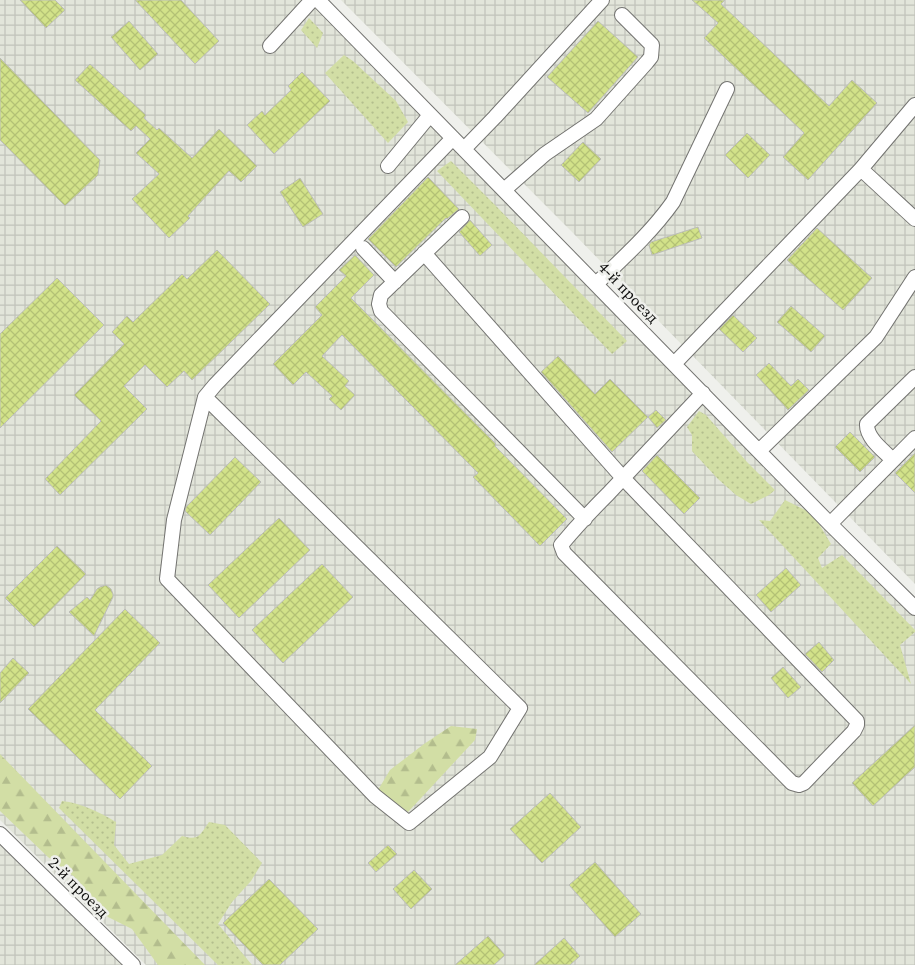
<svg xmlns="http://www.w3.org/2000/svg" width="915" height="965" font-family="Spectral,serif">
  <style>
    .industrial { fill: url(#industrial-grid) }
    .grass { fill: url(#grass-dots) }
    .forest { fill: url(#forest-firs) }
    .building { fill: url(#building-cross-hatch); stroke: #bcbdb9 }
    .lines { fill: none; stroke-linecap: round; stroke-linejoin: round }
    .minor-casing { stroke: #747471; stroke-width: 16 }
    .minor { stroke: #fff; stroke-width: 14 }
    .labels { text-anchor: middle; stroke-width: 5; stroke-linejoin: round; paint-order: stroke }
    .street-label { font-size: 16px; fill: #0e0e0d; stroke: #eff0ec }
  </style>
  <defs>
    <pattern id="industrial-grid" width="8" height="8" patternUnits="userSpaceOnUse" patternTransform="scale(1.25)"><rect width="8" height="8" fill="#e2e5da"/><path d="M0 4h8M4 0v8" fill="none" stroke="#c1c3ba"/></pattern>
    <pattern id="grass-dots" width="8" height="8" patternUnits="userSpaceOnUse" patternTransform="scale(1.25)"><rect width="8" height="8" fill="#d2dea5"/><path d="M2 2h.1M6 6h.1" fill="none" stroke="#b3bd8d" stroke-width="1.8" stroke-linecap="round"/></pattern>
    <pattern id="forest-firs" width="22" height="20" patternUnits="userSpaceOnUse" patternTransform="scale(1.25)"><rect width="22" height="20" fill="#d2dea5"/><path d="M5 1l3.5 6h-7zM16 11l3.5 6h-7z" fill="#b3bd8d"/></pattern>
    <pattern id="building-cross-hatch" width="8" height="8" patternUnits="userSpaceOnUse" patternTransform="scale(1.25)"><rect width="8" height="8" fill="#d2e289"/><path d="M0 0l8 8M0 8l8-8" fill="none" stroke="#b3c175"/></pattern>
  </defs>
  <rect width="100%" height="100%" fill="#eff0ec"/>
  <!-- industrial -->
  <path class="industrial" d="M 0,0 L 310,0 L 915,612 L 915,965 L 146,965 L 0,820 Z
    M 341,0 L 915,0 L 915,584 L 574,234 Z
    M 0,845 L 122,965 L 0,965 Z"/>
  <!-- grass -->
  <path class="grass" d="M 309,18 L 323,33 L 317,48 L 301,30 Z
    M 344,55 L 353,61 L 396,101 L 408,122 L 388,143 L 325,73 Z
    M 451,161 L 497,207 L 627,341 L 612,354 L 437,171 Z
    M 699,411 L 706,415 L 747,462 L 775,490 L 769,495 L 751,504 L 736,495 L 718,479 L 692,451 L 692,435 L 687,427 Z
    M 785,500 L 813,514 L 831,544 L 818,558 L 822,568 L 842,555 L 915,630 L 915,632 L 900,645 L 911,684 L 759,520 L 770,521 Z
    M 62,801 C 81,803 99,812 116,822 L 114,845 L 129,864 L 162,855 L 182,836 C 199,841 200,835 209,822 L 225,825 L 262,863 L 251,881 L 232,902 L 218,924 L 252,965 L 218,965 L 59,808 Z"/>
  <!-- forest -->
  <path class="forest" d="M 451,726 L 477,729 L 475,740 L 408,812 L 378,790 L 390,770 L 424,744 Z
    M 0,754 L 205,965 L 158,965 L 132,929 L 108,917 L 77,879 L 48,857 L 0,811 Z"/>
  <!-- building -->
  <path class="building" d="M 20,0 L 55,0 L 65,10 L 46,28 Z
    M 135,0 L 181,0 L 219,41 L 195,64 Z
    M 692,0 L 725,0 L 721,4 L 829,106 L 852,80 L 877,103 L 808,180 L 783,157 L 804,133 L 704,38 L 718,23 Z
    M 129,21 L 158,54 L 140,70 L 111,37 Z
    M 598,21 L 638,57 L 588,113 L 547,77 Z
    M 0,58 L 100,160 L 98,175 L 65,206 L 0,140 Z
    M 90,64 L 146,115 L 144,118 L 157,130 L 159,128 L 192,158 L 219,129 L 257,166 L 241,182 L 229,171 L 188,216 L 190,218 L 169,238 L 132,199 L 159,174 L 136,153 L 150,139 L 136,126 L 131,131 L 75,80 Z
    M 302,72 L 330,101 L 274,154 L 247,125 L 262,111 L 265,115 L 291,90 L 288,86 Z
    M 747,133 L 770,155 L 748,178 L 725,155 Z
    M 583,142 L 601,159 L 579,182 L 561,165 Z
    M 428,177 L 459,209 L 447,219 L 446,218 L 396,267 L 368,239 Z
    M 300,178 L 323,214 L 303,227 L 280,192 Z
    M 470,220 L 492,245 L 480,256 L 459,232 Z
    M 698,227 L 702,238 L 652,255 L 649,245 L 651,242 Z
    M 817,228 L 872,278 L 843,310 L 787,260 Z
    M 217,250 L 270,304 L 192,380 L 184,371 L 167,387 L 145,365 L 124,386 L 147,409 L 60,495 L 45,479 L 101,421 L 74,395 L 124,344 L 112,332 L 127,316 L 133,322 L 182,274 L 187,279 Z
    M 355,255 L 374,275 L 351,298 L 496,444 L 495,446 L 567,519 L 540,546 L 473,477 L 478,473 L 342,335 L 322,356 L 349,381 L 345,386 L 355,395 L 341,410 L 329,399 L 332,396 L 306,372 L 293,385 L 273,364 L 322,315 L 315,307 L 346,276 L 339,270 Z
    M 57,278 L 104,325 L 0,428 L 0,334 Z
    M 791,306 L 825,336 L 811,352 L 777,322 Z
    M 733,315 L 757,338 L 743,352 L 719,329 Z
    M 558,356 L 595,394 L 610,379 L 648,417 L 612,452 L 541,372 Z
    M 769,363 L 791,386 L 798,379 L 809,390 L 788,410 L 756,375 Z
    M 656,410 L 666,420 L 657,428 L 648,417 Z
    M 850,432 L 875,457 L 860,472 L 835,447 Z
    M 915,453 L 915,493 L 895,473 Z
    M 657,455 L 700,498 L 684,514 L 642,471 Z
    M 235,457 L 261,482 L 210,535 L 185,511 L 186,507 Z
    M 279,518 L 310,550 L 239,618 L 208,585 Z
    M 57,546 L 86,574 L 34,627 L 5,598 Z
    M 322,564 L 353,597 L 283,663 L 252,630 Z
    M 786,568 L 801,585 L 771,612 L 756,595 Z
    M 106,585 L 111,589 L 113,594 L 113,597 L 94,636 L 69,612 L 87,597 L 90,600 L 97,589 L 100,587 Z
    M 125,609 L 160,643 L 95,710 L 152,766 L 120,799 L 28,709 Z
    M 819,642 L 834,660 L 822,672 L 805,654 Z
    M 13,658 L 29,673 L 0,703 L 0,673 Z
    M 783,667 L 801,687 L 788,698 L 771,678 Z
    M 915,725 L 915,767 L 873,806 L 852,783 Z
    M 550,793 L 581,827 L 542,863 L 510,829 Z
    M 388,845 L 397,854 L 376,872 L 368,863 Z
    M 595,862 L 641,914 L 615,937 L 569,885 Z
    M 414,870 L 432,889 L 411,909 L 393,889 Z
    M 269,879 L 318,929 L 280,965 L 263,965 L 223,923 Z
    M 488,936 L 505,955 L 494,965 L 455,965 Z
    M 564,938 L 580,956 L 570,965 L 534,965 Z"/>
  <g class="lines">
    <defs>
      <path id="minor" d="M 318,0 L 830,524 L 915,608
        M 270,46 L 312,0
        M 464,149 L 495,117 L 602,0
        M 388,166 L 430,115
        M 861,169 L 915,105
        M 504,190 L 545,154 L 596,119 L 647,62 L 651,57 L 652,45 L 622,15
        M 462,217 L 381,295 L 379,304 L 381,311 L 585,519
        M 363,248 L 395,282
        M 424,253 L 623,478 L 857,721 L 857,725 L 854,731 L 804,783 L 799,785 L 792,783 L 564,553 L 561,545 C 576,527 592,510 608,494 C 640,460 671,427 703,393
        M 596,284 C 623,258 651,233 673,202 L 727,89
        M 674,364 L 861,169 L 915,219
        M 205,397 L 520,708 L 490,757 L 409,823 L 375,796 L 167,579 L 174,520 L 205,397 L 215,385 L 453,138
        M 759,451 L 876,337 L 915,277
        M 893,460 C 884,451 866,438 867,424 L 915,377
        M 830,524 L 915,438
        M 0,834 L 133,965"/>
    </defs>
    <!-- minor casing -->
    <use href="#minor" class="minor-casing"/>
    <!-- minor -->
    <use href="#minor" class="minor"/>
  </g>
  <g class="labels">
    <!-- street labels -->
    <g class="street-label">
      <text transform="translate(629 292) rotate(46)" y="6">4-й проезд</text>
      <text transform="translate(79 887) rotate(45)" y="6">2-й проезд</text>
    </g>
  </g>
</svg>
